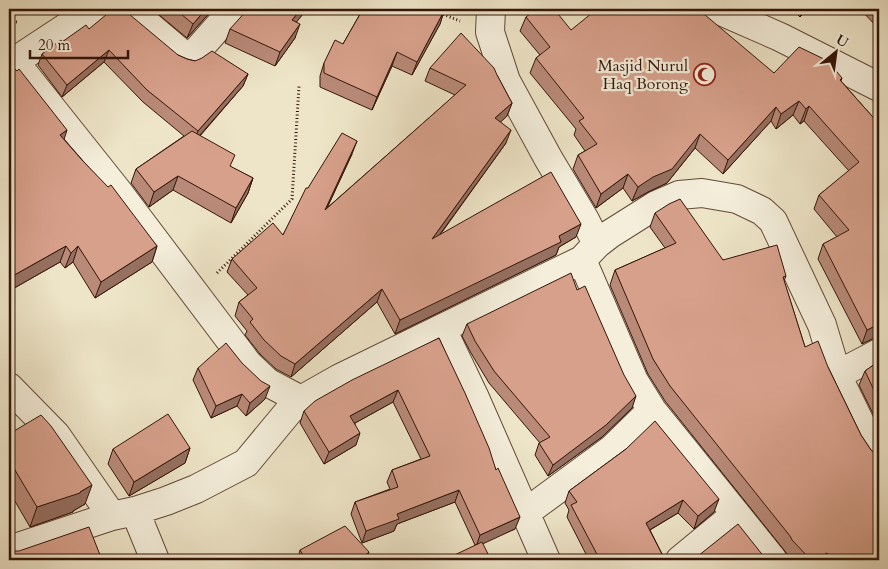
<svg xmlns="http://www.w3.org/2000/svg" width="888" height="569" font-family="Cardo,serif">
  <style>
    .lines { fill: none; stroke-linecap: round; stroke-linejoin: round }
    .minor-casing { stroke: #624939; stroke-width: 30 }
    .path { stroke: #341509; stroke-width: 3; stroke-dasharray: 1 2.5; stroke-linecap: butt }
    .minor { stroke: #f4eedb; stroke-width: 28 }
    .wall { fill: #b98a78; stroke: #341509 }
    .shaded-wall { fill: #967061; stroke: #341509 }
    .building { fill: #d7a08b; stroke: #341509 }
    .labels { text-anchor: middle; stroke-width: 4.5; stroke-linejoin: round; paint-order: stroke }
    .poi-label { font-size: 16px; fill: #341509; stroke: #f4eedb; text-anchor: end }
  </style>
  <rect width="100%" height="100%" fill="#eee5c8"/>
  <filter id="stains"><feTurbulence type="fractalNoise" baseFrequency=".004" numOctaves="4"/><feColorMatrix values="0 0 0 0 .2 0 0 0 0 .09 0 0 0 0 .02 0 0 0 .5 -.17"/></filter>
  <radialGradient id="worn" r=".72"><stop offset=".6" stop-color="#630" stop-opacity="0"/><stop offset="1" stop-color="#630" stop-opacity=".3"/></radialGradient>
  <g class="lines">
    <defs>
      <path id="minor" d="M 129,9 L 181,53 L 189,57 L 195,53 L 234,9
        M 491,9 L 490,32 L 506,81 L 548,158 L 585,220 L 597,244
        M 716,9 L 780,37 L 879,87
        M 12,63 L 22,71 L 116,189 L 248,364 L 267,382 L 301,400
        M 9,65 L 94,9
        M 582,260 L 634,381 L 652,410 L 682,447 L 773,560
        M 442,329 L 475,398 L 546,560
        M 837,375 L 879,353
        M 9,387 L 56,435 L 112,516
        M 135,511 L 155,560
        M 525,513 L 612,449 L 652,410
        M 9,550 L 112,516 L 135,511 L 166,501 L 196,489 L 246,463 L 289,411 L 301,400 L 340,378 L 582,260 L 597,244 L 610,234 L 656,205 L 679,195 L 702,193 L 737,199 L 762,211 L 773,221 L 822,325 L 837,375 L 869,441 L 879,456
        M 680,560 L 736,514"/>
    </defs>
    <!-- minor casing -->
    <use href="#minor" class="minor-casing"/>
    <!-- path -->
    <path class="path" d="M 440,13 L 460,21
      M 9,21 L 17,22
      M 217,273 L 292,199 L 299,86"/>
    <!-- minor -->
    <use href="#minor" class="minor"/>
  </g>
  <!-- wall -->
  <path class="wall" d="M 152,9 L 213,9 L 187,38 Z
    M 307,9 L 296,22 L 295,38 L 275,66 L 225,43 L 230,29 Z
    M 352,9 L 439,9 L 444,11 L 440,24 L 412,75 L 392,66 L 372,110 L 320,87 L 320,76 L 324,63 L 343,44 L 360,14 Z
    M 792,9 L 808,9 L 800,17 Z
    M 860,9 L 879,9 L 879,35 L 877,34 L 879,29 Z
    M 526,17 L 571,30 L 774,73 L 842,78 L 841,81 L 879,124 L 872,339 L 862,344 L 818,259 L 823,244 L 837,237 L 814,209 L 819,195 L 849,171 L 804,121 L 800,124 L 793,115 L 776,129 L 771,121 L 723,174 L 695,148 L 667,183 L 648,192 L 632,201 L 623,188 L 596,208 L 573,169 L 578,155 L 585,151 L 574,135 L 576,129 L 530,73 L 536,58 L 540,55 L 520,31 Z
    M 89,29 L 178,55 L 187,59 L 248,74 L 243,86 L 200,136 L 231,167 L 253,178 L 248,193 L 231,223 L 173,190 L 149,207 L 131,183 L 136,169 L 184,136 L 143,102 L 104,62 L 62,97 L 38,65 L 42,54 L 62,42 Z
    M 9,64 L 64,139 L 157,246 L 152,262 L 95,298 L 73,262 L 65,268 L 60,262 L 9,291 Z
    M 430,68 L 497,75 L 512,103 L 507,116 L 500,122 L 506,143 L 440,235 L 576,237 L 559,247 L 556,255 L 395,334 L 377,302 L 291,377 L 276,369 L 260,354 L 245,335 L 247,331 L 235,316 L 239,302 L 248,295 L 227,272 L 232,259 L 283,235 L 308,188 L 352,154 L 327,208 L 455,95 L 425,81 Z
    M 655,213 L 723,260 L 786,276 L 784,281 L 805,347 L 828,367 L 861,435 L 871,450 L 877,455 L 879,560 L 792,560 L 665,401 L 648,374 L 610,285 L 615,270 L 665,248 L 650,227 Z
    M 577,290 L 632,408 L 602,437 L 548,476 L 535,455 L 539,443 L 540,443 L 489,383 L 471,353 L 462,336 L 467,324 Z
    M 439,338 L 496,470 L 515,529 L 475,545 L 455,502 L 397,524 L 394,531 L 362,543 L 351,514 L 355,502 L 390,489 L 387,482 L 392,470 L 421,459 L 393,402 L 355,423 L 356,445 L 324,464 L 300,423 L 304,411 Z
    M 879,361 L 879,426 L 859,385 L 865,371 Z
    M 242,363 L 265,399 L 246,416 L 237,406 L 211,418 L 193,380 L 198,368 Z
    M 9,434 L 85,504 L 73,511 L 73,512 L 30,527 L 9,491 Z
    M 190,448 L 185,463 L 129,496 L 108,464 L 113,449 Z
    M 626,449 L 714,512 L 694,529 L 678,513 L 650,530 L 665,560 L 589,560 L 567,517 L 569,510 L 565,503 L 569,491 Z
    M 300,550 L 366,560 L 299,560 L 298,558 Z"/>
  <!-- shaded-wall -->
  <path class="shaded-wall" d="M 206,9 L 213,9 L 187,38 L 193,24 Z
    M 301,9 L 307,9 L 287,34 L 292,20 Z
    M 803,9 L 808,9 L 800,17 Z
    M 444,11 L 440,24 L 412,75 L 417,62 Z
    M 300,24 L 295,38 L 275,66 L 280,52 Z
    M 109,50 L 104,62 L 62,97 L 67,85 Z
    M 397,52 L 392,66 L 372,110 L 377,97 Z
    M 248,74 L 243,86 L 193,143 L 198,131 Z
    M 799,101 L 793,115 L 776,129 L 781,114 Z
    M 512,103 L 507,116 L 490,132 L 495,118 Z
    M 809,106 L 804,121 L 800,124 L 806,109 Z
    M 776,107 L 771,121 L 723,174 L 728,160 Z
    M 67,130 L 62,146 L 60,135 Z
    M 511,130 L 506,143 L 427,252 L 432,239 Z
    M 700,134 L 695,148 L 667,183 L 648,192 L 632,201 L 638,187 Z
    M 357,141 L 352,154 L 320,223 L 325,210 Z
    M 628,174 L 623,188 L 596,208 L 601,194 Z
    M 178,176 L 173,190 L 149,207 L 154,192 Z
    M 253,178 L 248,193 L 231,223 L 236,208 Z
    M 581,224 L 576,237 L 559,247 L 556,255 L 395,334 L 400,320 Z
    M 66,246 L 60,262 L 9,291 L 9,278 Z
    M 78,246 L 73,262 L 65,268 L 71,253 Z
    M 157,246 L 152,262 L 95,298 L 101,282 Z
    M 382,289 L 377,302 L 291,377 L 295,364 Z
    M 879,324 L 879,338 L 872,339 L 862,344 L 867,330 Z
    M 270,386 L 265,399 L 246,416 L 250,403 Z
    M 398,390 L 393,402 L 346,428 L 350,416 Z
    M 242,394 L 237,406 L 211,418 L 216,406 Z
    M 636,396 L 632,408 L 602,437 L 548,476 L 553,465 Z
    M 360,433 L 356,445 L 324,464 L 329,452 Z
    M 190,448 L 185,463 L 129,496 L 134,482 Z
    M 92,485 L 85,504 L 73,511 L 73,512 L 30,527 L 37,507 L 80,492 Z
    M 459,490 L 455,502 L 397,524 L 394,531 L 362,543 L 366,531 L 397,514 Z
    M 719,499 L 714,512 L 694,529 L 698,516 Z
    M 683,500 L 678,513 L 641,535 L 646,523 Z
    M 520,517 L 515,529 L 476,547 L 480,535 Z
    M 369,552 L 366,560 L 360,560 Z
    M 827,553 L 824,560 L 815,560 Z"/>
  <!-- building -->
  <path class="building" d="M 113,9 L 123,9 L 178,55 L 187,59 L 195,61 L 202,58 L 212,51 L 248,74 L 198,131 L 147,90 L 109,50 L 67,85 L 42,54 L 61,40 L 62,42 L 86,25 L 89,29 Z
    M 175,9 L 206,9 L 193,24 Z
    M 248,9 L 301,9 L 292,20 L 300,24 L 280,52 L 230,29 Z
    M 363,9 L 439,9 L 444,11 L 417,62 L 397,52 L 377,97 L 324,73 L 324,63 L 335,40 L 343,44 Z
    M 536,9 L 554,9 L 571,30 L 597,9 L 698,9 L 774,73 L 799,47 L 828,61 L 842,78 L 840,80 L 879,124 L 879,324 L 867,330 L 823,244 L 849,230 L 819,195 L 859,162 L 809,106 L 806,109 L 799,101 L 781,114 L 776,107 L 728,160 L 700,134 L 672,169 L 653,177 L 638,187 L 628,174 L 601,194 L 578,155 L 597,144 L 579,121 L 584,118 L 536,58 L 550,47 L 526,17 Z
    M 461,33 L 494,68 L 497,75 L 512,103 L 495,118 L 511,130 L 432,239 L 551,172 L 581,224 L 559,236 L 561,242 L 400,320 L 382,289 L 295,364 L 281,356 L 264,340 L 250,322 L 253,319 L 239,302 L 257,288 L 232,259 L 273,223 L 283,235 L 306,188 L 308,188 L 342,133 L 357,141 L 325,210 L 466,85 L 430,68 Z
    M 9,64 L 17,71 L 19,69 L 67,130 L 60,135 L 82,160 L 108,187 L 111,185 L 157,246 L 101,282 L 78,246 L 71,253 L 66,246 L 9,278 Z
    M 192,131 L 235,155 L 230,166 L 253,178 L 236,208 L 178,176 L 154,192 L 136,169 Z
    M 680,199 L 723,260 L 777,245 L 786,276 L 783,277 L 805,347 L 818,341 L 828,367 L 861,435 L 871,450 L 877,455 L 879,456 L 879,560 L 832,560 L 827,553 L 815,560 L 811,560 L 792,540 L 790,536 L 670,386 L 653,359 L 615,270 L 676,243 L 655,213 L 669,204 Z
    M 571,273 L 577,290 L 585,286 L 624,375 L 636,396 L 606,425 L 553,465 L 539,443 L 550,437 L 494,371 L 475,341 L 467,324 Z
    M 439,338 L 465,393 L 489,448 L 496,470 L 498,468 L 520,517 L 480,535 L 459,490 L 397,514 L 399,519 L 366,531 L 355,502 L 398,487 L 392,470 L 430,456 L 398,390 L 350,416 L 360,433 L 329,452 L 304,411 L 315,401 L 352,380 Z
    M 226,343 L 242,363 L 261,381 L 270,386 L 250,403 L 242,394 L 216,406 L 198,368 Z
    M 879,361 L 879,401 L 865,371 Z
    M 168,414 L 190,448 L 134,482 L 113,449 Z
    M 41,415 L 51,426 L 92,485 L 80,492 L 80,493 L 37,507 L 9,460 L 9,434 Z
    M 655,421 L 719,499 L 698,516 L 683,500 L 646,523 L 665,560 L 600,560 L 571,505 L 577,502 L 569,491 L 626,449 Z
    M 738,524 L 765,558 L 762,560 L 693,560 Z
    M 345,526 L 369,552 L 360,560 L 306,560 L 300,550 Z
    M 89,527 L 102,560 L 9,560 L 9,553 L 13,551 L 19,551 Z
    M 482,542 L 491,560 L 444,560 Z"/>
  <!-- icons -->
  <defs>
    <symbol id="mosque-ring" viewBox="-11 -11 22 22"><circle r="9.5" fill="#f4eedb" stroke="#8f2418" stroke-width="1.5"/><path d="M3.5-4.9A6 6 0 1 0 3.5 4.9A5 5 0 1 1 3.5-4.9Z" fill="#8f2418"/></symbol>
  </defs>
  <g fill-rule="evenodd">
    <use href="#mosque-ring" x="692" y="62" width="25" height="25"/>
  </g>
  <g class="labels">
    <!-- poi labels -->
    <g class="poi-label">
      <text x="688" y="71">Masjid Nurul<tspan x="688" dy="18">Haq Borong</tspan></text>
    </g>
  </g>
  <!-- margin -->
  <rect width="888" height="569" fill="none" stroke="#eee5c8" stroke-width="30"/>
  <rect x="10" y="10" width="868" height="549" fill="none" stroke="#341509" stroke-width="2.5"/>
  <rect x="15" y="15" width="858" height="539" fill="none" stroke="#341509"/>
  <!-- north arrow -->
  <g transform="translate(836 52) rotate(29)" stroke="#f4eedb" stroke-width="4" paint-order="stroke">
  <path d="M0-4L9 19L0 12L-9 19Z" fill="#341509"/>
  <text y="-8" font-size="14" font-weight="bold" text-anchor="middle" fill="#341509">U</text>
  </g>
  <!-- scale -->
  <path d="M30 50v8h98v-8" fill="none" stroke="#341509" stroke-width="2.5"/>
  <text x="38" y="50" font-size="15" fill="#341509" stroke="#f4eedb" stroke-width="4" paint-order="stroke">20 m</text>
  <rect width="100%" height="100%" filter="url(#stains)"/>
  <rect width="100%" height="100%" fill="url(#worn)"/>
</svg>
